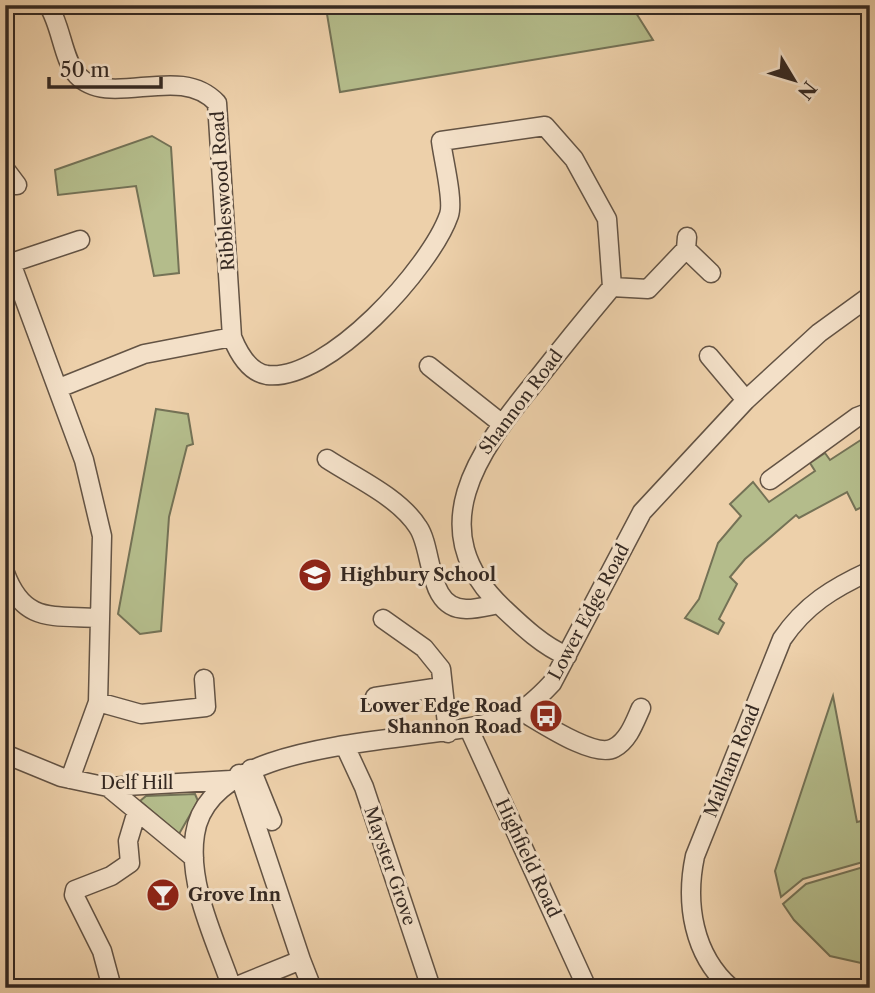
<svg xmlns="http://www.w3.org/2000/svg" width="875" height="993" font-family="'Libre Caslon Text',serif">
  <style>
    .green { fill: #b4bc8b; stroke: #747256; stroke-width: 2 }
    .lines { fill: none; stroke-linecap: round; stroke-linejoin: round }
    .minor-casing { stroke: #635344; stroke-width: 21 }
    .minor { stroke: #f3e0c8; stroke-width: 18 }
    .labels { text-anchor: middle; stroke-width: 6; stroke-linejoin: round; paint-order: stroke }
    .street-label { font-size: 18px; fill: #352922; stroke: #f3e0c8 }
    .poi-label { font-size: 18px; font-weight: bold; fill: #352922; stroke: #f3e0c8; text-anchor: start }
  </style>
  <rect width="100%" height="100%" fill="#edd0aa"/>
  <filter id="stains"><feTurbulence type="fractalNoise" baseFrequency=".00286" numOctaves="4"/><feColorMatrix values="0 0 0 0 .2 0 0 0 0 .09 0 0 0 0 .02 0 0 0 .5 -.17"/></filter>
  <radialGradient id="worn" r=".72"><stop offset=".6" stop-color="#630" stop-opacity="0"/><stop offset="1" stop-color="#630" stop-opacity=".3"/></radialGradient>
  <!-- green -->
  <path class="green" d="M 225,5 L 631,5 L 653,40 L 340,92 L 326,8 L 223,14 Z
    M 152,136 L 171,147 L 179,273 L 154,276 L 136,186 L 58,195 L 55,170 Z
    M 156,409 L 188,414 L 193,444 L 187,446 L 169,517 L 161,631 L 140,634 L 118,614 Z
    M 870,434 L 870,503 L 856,510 L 847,492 L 799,518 L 796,515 L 745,559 L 730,577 L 737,584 L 719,619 L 724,623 L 718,634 L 685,618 L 699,599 L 718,543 L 741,516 L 730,504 L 753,482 L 769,502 L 815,471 L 810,463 L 825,453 L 830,460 Z
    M 833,696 L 857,822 L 861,821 L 870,860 L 803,879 L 781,897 L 775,871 Z
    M 195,794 L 198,801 L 179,834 L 140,801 L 146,796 Z
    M 870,865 L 870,965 L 830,956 L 794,920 L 783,904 L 806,884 Z"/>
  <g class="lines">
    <defs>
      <path id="minor" d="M 48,5 C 61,24 63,60 77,75 C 110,110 179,62 217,103 L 232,337 C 238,352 248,372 267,375 C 328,382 431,267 449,215 C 454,201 443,158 441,141 L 545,126 L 574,159 L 607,219 L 612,287
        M 5,169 L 17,185 L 5,185
        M 687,237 L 686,249 L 711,273
        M 612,287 L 648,289 L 686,249
        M 709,356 L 746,400
        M 429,366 L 501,423
        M 59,388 L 144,354 L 232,337
        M 327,459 C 356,478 399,497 418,527 C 434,550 426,610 467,609 C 477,609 488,606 499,604
        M 770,480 L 857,417 L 870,412
        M 5,573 C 24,624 52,615 99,618
        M 383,619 L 424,648 L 441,669 L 448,733
        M 567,656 C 543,646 522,626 503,608 C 420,530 478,452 535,382 C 560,350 586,318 612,287
        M 375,697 L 441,687
        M 98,702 L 141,714 L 206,707 L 204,679
        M 521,711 C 539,721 594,759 614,748 C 629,740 635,721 641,708
        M 469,729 L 587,988
        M 345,746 L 364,787 L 431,988
        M 5,754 L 61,777 L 108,787 L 231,780
        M 251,769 L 272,821
        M 70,779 L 98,702 L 102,536 L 84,460 L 11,263 L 80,240
        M 108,787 L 194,858
        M 301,960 L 312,988
        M 112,988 L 102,951 L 74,895 L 75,890 L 111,876 L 130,863 L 128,841 L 137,811
        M 232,988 C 216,941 187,885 195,834 C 210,731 428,747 505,718 C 524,711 538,698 552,683 L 642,512 L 746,400 L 819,333 L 870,296
        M 232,988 L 301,960 L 239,774
        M 731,988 C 693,955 685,903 695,856 L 782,639 C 805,605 833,588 870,571"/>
    </defs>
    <!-- minor casing -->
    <use href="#minor" class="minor-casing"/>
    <!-- minor -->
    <use href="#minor" class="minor"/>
  </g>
  <!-- icons -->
  <defs>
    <symbol id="school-disc" viewBox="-11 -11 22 22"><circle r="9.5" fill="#8f2418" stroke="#f3e0c8"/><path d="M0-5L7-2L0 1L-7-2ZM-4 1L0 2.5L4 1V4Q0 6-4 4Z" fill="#fff"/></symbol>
    <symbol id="bus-disc" viewBox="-11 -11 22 22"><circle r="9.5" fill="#8f2418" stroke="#f3e0c8"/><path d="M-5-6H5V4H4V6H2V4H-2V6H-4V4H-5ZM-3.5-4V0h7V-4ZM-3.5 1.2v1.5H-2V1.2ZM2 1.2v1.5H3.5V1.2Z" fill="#fff"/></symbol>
    <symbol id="bar-disc" viewBox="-11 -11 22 22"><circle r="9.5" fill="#8f2418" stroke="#f3e0c8"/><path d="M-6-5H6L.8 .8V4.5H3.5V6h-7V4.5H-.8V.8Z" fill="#fff"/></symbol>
  </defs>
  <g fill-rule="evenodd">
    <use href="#school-disc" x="296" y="556" width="38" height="38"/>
    <use href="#bus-disc" x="527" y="697" width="38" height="38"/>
    <use href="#bar-disc" x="144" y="876" width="38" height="38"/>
  </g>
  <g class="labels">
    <!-- street labels -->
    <g class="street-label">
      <text transform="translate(223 191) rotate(-94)" y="6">Ribbleswood Road</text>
      <text transform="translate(521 402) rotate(-53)" y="6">Shannon Road</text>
      <text transform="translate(589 612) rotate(-62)" y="6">Lower Edge Road</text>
      <text transform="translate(732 761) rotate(-68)" y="6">Malham Road</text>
      <text x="137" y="789">Delf Hill</text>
      <text transform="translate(528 858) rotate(65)" y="6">Highfield Road</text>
      <text transform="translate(390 866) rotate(71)" y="6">Mayster Grove</text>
    </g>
    <!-- poi labels -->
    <g class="poi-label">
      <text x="340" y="581">Highbury School</text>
      <text x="522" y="712" text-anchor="end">Lower Edge Road<tspan x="522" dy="21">Shannon Road</tspan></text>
      <text x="188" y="901">Grove Inn</text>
    </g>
  </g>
  <!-- margin -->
  <rect width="875" height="993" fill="none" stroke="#edd0aa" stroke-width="28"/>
  <rect x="7" y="7" width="861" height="979" fill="none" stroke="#352922" stroke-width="3.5"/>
  <rect x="14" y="14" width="847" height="965" fill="none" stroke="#352922" stroke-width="2"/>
  <!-- north arrow -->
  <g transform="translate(794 80) rotate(128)" stroke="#f3e0c8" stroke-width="5" paint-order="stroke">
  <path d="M0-5L12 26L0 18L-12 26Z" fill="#352922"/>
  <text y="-10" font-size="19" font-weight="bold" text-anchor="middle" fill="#352922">N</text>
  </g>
  <!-- scale -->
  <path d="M49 77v10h112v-10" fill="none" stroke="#352922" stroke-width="3.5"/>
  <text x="60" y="77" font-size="21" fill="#352922" stroke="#f3e0c8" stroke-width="5" paint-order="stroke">50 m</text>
  <rect width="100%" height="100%" filter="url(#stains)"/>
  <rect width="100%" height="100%" fill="url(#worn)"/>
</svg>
